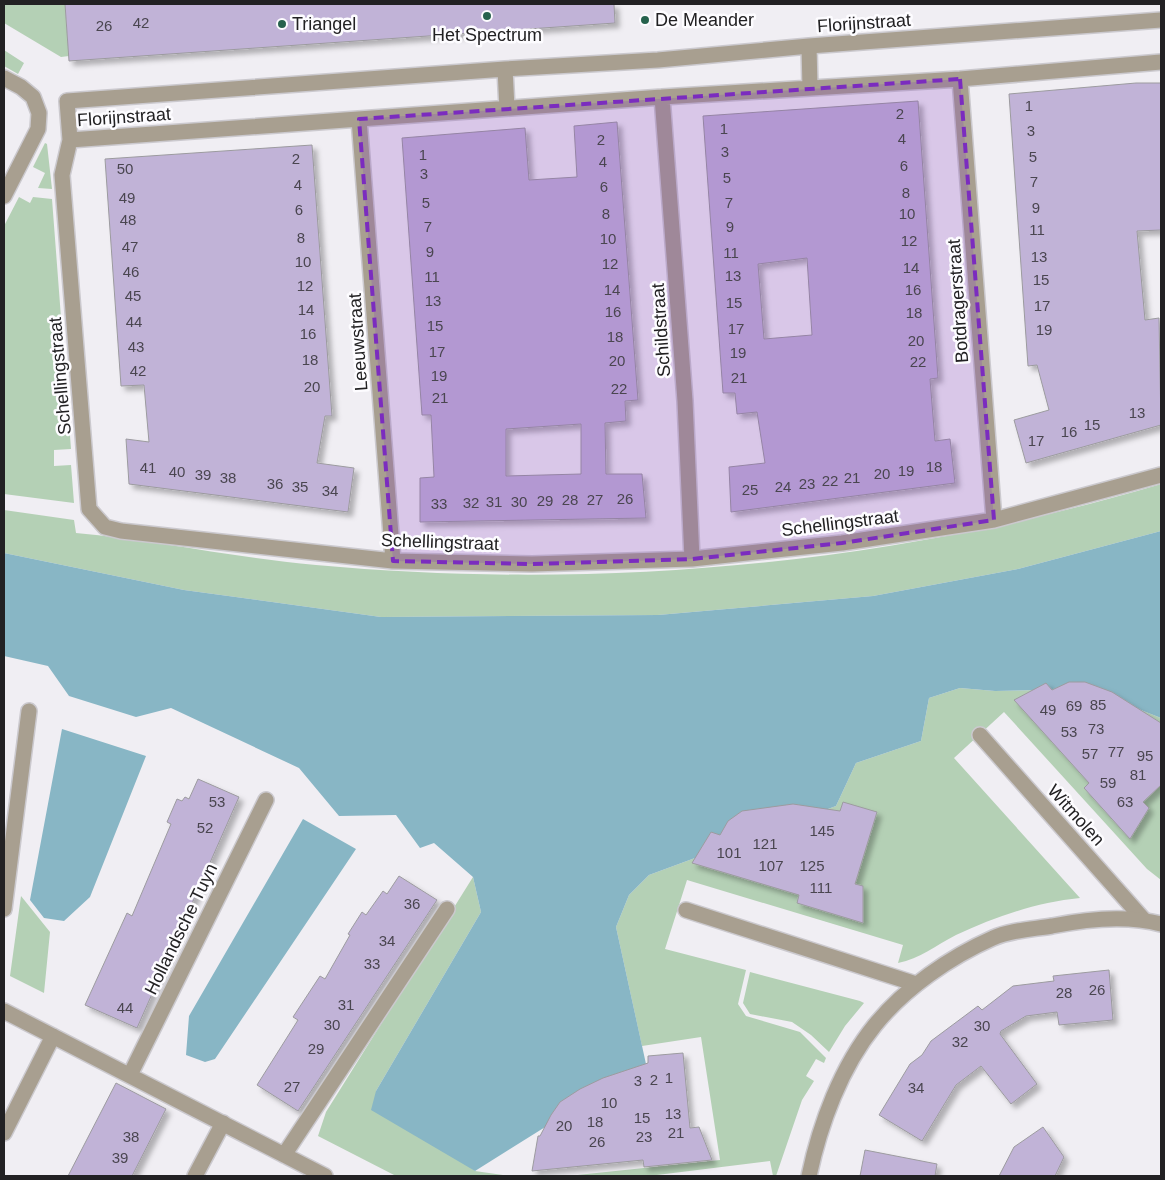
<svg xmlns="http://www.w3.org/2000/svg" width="1165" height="1180" font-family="Helvetica,sans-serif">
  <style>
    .green { fill: #b4d0b5 }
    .water { fill: #88b6c5 }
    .building { fill: #c1b3d7; stroke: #9c9b9f; fill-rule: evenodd; filter: url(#shadow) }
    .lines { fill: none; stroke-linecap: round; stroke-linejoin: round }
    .lane-casing { stroke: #cbc9ce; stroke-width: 18 }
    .street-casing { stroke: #cbc9ce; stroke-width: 18 }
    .lane { stroke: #a89f90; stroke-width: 15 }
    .street { stroke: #a89f90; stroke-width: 15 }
    .marked { fill: #7b2cbf; fill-opacity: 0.2; stroke: #7b2cbf; stroke-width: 4; stroke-dasharray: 10 6; stroke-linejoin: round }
    .poi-dot { fill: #26624d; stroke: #fdfcff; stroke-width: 2 }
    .labels { text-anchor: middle; stroke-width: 5; stroke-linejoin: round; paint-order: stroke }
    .number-label { font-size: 15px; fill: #4a4650 }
    .poi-label { font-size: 18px; fill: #222123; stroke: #fdfcff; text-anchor: start }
    .street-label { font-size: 18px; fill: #222123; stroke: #fdfcff }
  </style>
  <defs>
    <filter id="shadow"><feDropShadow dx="4.5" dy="4.5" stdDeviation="2.5" flood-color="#0004"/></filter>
  </defs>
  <rect width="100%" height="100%" fill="#f0eef3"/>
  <!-- green -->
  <path class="green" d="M 4,4 L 65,4 L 69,56 L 61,57 L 4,23 Z
    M 4,50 L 24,63 L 18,74 L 4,66 Z
    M 45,143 L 47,144 L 52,189 L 38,188 L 45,173 L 33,167 Z
    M 19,197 L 30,203 L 33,197 L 52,199 L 71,449 L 54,450 L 54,466 L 71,465 L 74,503 L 4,494 L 4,226 Z
    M 1161,484 L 1161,531 L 1018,569 L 873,596 L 658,615 L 381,617 L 184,590 L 4,553 L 4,510 L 74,520 L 76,533 C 156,540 235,558 316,565 C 600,591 888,565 1161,484 Z
    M 960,688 L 995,691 L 1088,689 L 1161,718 L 1161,880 L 1147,869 L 1004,712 L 954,758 L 1080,898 C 1037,902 995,917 956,935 C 936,945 920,959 898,963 L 903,945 L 687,880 L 665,949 L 746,970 L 738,1004 L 746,1016 L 800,1032 L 826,1058 L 824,1063 L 816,1059 L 806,1076 L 814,1081 L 802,1100 L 776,1176 L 773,1176 L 770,1161 L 649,1176 L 568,1176 L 720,1160 L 701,1037 L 642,1046 L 616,927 L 629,895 L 649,875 L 836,806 L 856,763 L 921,741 L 929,698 Z
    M 473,877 L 481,912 L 376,1091 L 475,1171 L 510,1176 L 396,1176 L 318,1136 L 326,1112 Z
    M 21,896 L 50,932 L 44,993 L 10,976 Z
    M 750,972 L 860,1001 L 864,1003 L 845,1026 L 829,1052 L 811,1035 L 792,1022 L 750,1014 L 743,1003 Z"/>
  <!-- water -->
  <path class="water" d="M 1161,531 L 1161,718 L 1088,689 L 995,691 L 960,688 L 929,698 L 921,741 L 856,763 L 836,806 L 649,875 L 629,895 L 616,927 L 646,1064 L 475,1171 L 371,1110 L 376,1091 L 481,912 L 473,877 L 434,843 L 420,848 L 396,815 L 339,816 L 299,768 L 171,708 L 136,717 L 69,696 L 48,666 L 4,656 L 4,553 L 184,590 L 381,617 L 658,615 L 873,596 L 1018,569 Z
    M 62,729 L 146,756 L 90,897 L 64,921 L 44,918 L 30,900 Z
    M 303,819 L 356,849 L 215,1059 L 205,1062 L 186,1055 L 189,1016 Z"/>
  <!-- building -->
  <path class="building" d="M 65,4 L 614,4 L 615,23 L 69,61 Z
    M 1136,83 L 1161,83 L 1161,230 L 1137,231 L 1145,320 L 1159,318 L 1161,425 L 1026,463 L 1014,420 L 1049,410 L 1037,365 L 1028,366 L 1009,94 Z
    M 918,101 L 938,378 L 930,379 L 935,441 L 950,439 L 955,483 L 731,512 L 729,467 L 765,463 L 757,412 L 737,414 L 735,393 L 723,393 L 703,116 ZM 807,258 L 812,335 L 764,339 L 758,264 Z
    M 617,122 L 638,400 L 625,401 L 626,421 L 605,423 L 606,474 L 642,474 L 646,518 L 420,522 L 420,478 L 434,477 L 431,415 L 422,415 L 402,138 L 525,128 L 529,180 L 577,177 L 574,126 ZM 581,424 L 581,474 L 506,476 L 506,429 Z
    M 312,145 L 332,416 L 325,416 L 317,463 L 354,468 L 348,512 L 129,484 L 126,439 L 149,442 L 144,385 L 121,386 L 105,159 Z
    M 1069,682 L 1085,682 L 1112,692 L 1161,723 L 1161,785 L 1143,802 L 1149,808 L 1130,839 L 1084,788 L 1089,783 L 1014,700 L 1046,683 L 1052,690 Z
    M 198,779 L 239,797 L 137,1028 L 85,1005 L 127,913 L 132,916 L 171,824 L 167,822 L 177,799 L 182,801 L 185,797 L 189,799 Z
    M 843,802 L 877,812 L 855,884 L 863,886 L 863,923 L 797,903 L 799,895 L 692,863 L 711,832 L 720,835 L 728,821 L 742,811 L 793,804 L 840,811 Z
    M 399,876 L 437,900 L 298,1111 L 257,1085 L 298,1020 L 293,1017 L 320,976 L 325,979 L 350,935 L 348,934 L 362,912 L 366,915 L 383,891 L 387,894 Z
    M 1109,970 L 1113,1020 L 1059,1025 L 1057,1012 L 1026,1016 L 1001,1031 L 1000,1034 L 1037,1084 L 1011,1104 L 981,1066 L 956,1085 L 922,1141 L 879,1115 L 910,1064 L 922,1055 L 931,1041 L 978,1006 L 982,1010 L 1013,986 L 1054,981 L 1053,976 Z
    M 683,1053 L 690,1128 L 699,1127 L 712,1160 L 644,1167 L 643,1160 L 532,1171 L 538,1136 L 540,1136 L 551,1115 L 560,1102 L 580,1089 L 603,1078 L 648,1063 L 648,1056 Z
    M 116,1083 L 166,1109 L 132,1176 L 68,1176 Z
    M 1043,1127 L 1064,1157 L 1055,1176 L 999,1176 L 1014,1147 Z
    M 865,1150 L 937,1164 L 935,1176 L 860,1176 Z"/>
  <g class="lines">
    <defs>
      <path id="lane" d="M 980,735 L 1144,920
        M 686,910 L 916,984
        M 195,1176 L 223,1123"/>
      <path id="street" d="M 1161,20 L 809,46 L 658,60 L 505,69 L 67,101 L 70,140 L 62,175 L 89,509 L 105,527 L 121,531 L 393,561 L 532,564 L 692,559 L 842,543 L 994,520 L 1161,475
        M 809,46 L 810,88
        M 505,69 L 507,108
        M 4,78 L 21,87 L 33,97 L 39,113 L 38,129 L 4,196
        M 960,79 L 994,520
        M 662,97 L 685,401 L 692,559
        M 359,119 L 393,561
        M 70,140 L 662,97 L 960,79 L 1161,62
        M 4,909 L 29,711
        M 4,1011 L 325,1176
        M 130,1075 L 266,800
        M 4,1133 L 53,1036
        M 284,1155 L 447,909
        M 809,1176 C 820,1124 841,1067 875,1025 C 905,988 950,957 993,938 C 1010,930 1034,929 1052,926 C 1086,919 1128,915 1161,924"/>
    </defs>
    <!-- lane casing -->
    <use href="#lane" class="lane-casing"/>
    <!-- street casing -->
    <use href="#street" class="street-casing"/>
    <!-- lane -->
    <use href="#lane" class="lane"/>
    <!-- street -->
    <use href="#street" class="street"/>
  </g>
  <!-- marked area -->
  <path class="marked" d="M 960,79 L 994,520 L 842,543 L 692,559 L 532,564 L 393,561 L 359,119 Z"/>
  <!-- markers -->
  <g class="poi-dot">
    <circle cx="487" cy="16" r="5"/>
    <circle cx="645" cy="20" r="5"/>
    <circle cx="282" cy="24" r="5"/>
  </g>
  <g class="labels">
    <!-- number labels -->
    <g class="number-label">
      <text x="141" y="28">42</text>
      <text x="104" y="31">26</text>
      <text x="1029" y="111">1</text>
      <text x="900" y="119">2</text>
      <text x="724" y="134">1</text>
      <text x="1031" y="136">3</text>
      <text x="902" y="144">4</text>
      <text x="601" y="145">2</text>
      <text x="725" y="157">3</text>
      <text x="423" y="160">1</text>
      <text x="1033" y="162">5</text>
      <text x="296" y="164">2</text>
      <text x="603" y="167">4</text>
      <text x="904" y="171">6</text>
      <text x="125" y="174">50</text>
      <text x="424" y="179">3</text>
      <text x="727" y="183">5</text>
      <text x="1034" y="187">7</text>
      <text x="298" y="190">4</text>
      <text x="604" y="192">6</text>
      <text x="906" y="198">8</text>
      <text x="127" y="203">49</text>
      <text x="426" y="208">5</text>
      <text x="729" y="208">7</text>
      <text x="1036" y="213">9</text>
      <text x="299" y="215">6</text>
      <text x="606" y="219">8</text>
      <text x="907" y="219">10</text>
      <text x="128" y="225">48</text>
      <text x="428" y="232">7</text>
      <text x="730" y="232">9</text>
      <text x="1037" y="235">11</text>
      <text x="301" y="243">8</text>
      <text x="608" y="244">10</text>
      <text x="909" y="246">12</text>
      <text x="130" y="252">47</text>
      <text x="430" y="257">9</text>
      <text x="731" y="258">11</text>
      <text x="1039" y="262">13</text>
      <text x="303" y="267">10</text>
      <text x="610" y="269">12</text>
      <text x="911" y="273">14</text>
      <text x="131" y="277">46</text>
      <text x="733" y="281">13</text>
      <text x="432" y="282">11</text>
      <text x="1041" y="285">15</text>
      <text x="305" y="291">12</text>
      <text x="612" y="295">14</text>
      <text x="913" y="295">16</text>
      <text x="133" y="301">45</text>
      <text x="433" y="306">13</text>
      <text x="734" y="308">15</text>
      <text x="1042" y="311">17</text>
      <text x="306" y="315">14</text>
      <text x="613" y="317">16</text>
      <text x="914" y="318">18</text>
      <text x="134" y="327">44</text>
      <text x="435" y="331">15</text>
      <text x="736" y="334">17</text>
      <text x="1044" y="335">19</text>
      <text x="308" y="339">16</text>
      <text x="615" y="342">18</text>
      <text x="916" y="346">20</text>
      <text x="136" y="352">43</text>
      <text x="437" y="357">17</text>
      <text x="738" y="358">19</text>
      <text x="310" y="365">18</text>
      <text x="617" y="366">20</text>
      <text x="918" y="367">22</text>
      <text x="138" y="376">42</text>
      <text x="439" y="381">19</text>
      <text x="739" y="383">21</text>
      <text x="312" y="392">20</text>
      <text x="619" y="394">22</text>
      <text x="440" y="403">21</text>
      <text x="1137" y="418">13</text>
      <text x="1092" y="430">15</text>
      <text x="1069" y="437">16</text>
      <text x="1036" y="446">17</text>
      <text x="934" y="472">18</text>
      <text x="148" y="473">41</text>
      <text x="906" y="476">19</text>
      <text x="177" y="477">40</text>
      <text x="882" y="479">20</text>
      <text x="203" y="480">39</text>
      <text x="228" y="483">38</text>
      <text x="852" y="483">21</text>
      <text x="830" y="486">22</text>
      <text x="275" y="489">36</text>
      <text x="807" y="489">23</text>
      <text x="300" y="492">35</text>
      <text x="783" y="492">24</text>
      <text x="750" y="495">25</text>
      <text x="330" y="496">34</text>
      <text x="625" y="504">26</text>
      <text x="570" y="505">28</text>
      <text x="595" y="505">27</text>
      <text x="545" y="506">29</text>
      <text x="494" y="507">31</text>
      <text x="519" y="507">30</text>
      <text x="471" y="508">32</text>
      <text x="439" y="509">33</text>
      <text x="1098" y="710">85</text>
      <text x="1074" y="711">69</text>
      <text x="1048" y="715">49</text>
      <text x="1096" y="734">73</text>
      <text x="1069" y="737">53</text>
      <text x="1116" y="757">77</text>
      <text x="1090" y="759">57</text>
      <text x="1145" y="761">95</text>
      <text x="1138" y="780">81</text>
      <text x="1108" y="788">59</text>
      <text x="217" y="807">53</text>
      <text x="1125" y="807">63</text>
      <text x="205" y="833">52</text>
      <text x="822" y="836">145</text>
      <text x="765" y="849">121</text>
      <text x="729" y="858">101</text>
      <text x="771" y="871">107</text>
      <text x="812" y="871">125</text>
      <text x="821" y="893">111</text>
      <text x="412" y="909">36</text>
      <text x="387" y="946">34</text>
      <text x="372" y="969">33</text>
      <text x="1097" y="995">26</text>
      <text x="1064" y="998">28</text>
      <text x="346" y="1010">31</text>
      <text x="125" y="1013">44</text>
      <text x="332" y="1030">30</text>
      <text x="982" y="1031">30</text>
      <text x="960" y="1047">32</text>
      <text x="316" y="1054">29</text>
      <text x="669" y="1083">1</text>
      <text x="654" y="1085">2</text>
      <text x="638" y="1086">3</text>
      <text x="292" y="1092">27</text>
      <text x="916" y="1093">34</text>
      <text x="609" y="1108">10</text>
      <text x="673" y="1119">13</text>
      <text x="642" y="1123">15</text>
      <text x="595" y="1127">18</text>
      <text x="564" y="1131">20</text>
      <text x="676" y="1138">21</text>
      <text x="131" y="1142">38</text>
      <text x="644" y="1142">23</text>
      <text x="597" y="1147">26</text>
      <text x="120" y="1163">39</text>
    </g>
    <!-- poi labels -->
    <g class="poi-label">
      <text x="655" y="26">De Meander</text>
      <text x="292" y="30">Triangel</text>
      <text x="487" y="41" text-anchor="middle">Het Spectrum</text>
    </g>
    <!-- street labels -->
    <g class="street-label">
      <text transform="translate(864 23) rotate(-4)" y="6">Florijnstraat</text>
      <text transform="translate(124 117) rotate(-4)" y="6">Florijnstraat</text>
      <text transform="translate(958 301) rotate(-94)" y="6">Botdragerstraat</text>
      <text transform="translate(661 330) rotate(-94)" y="6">Schildstraat</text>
      <text transform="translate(358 342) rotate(-94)" y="6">Leeuwstraat</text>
      <text transform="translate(60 376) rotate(-95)" y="6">Schellingstraat</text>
      <text transform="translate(840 523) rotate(-7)" y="6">Schellingstraat</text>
      <text transform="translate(440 542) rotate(2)" y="6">Schellingstraat</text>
      <text transform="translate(1076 815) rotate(48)" y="6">Witmolen</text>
      <text transform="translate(181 929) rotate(-64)" y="6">Hollandsche Tuyn</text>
    </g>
  </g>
  <!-- border -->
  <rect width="1165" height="1180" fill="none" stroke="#222123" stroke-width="10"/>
</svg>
